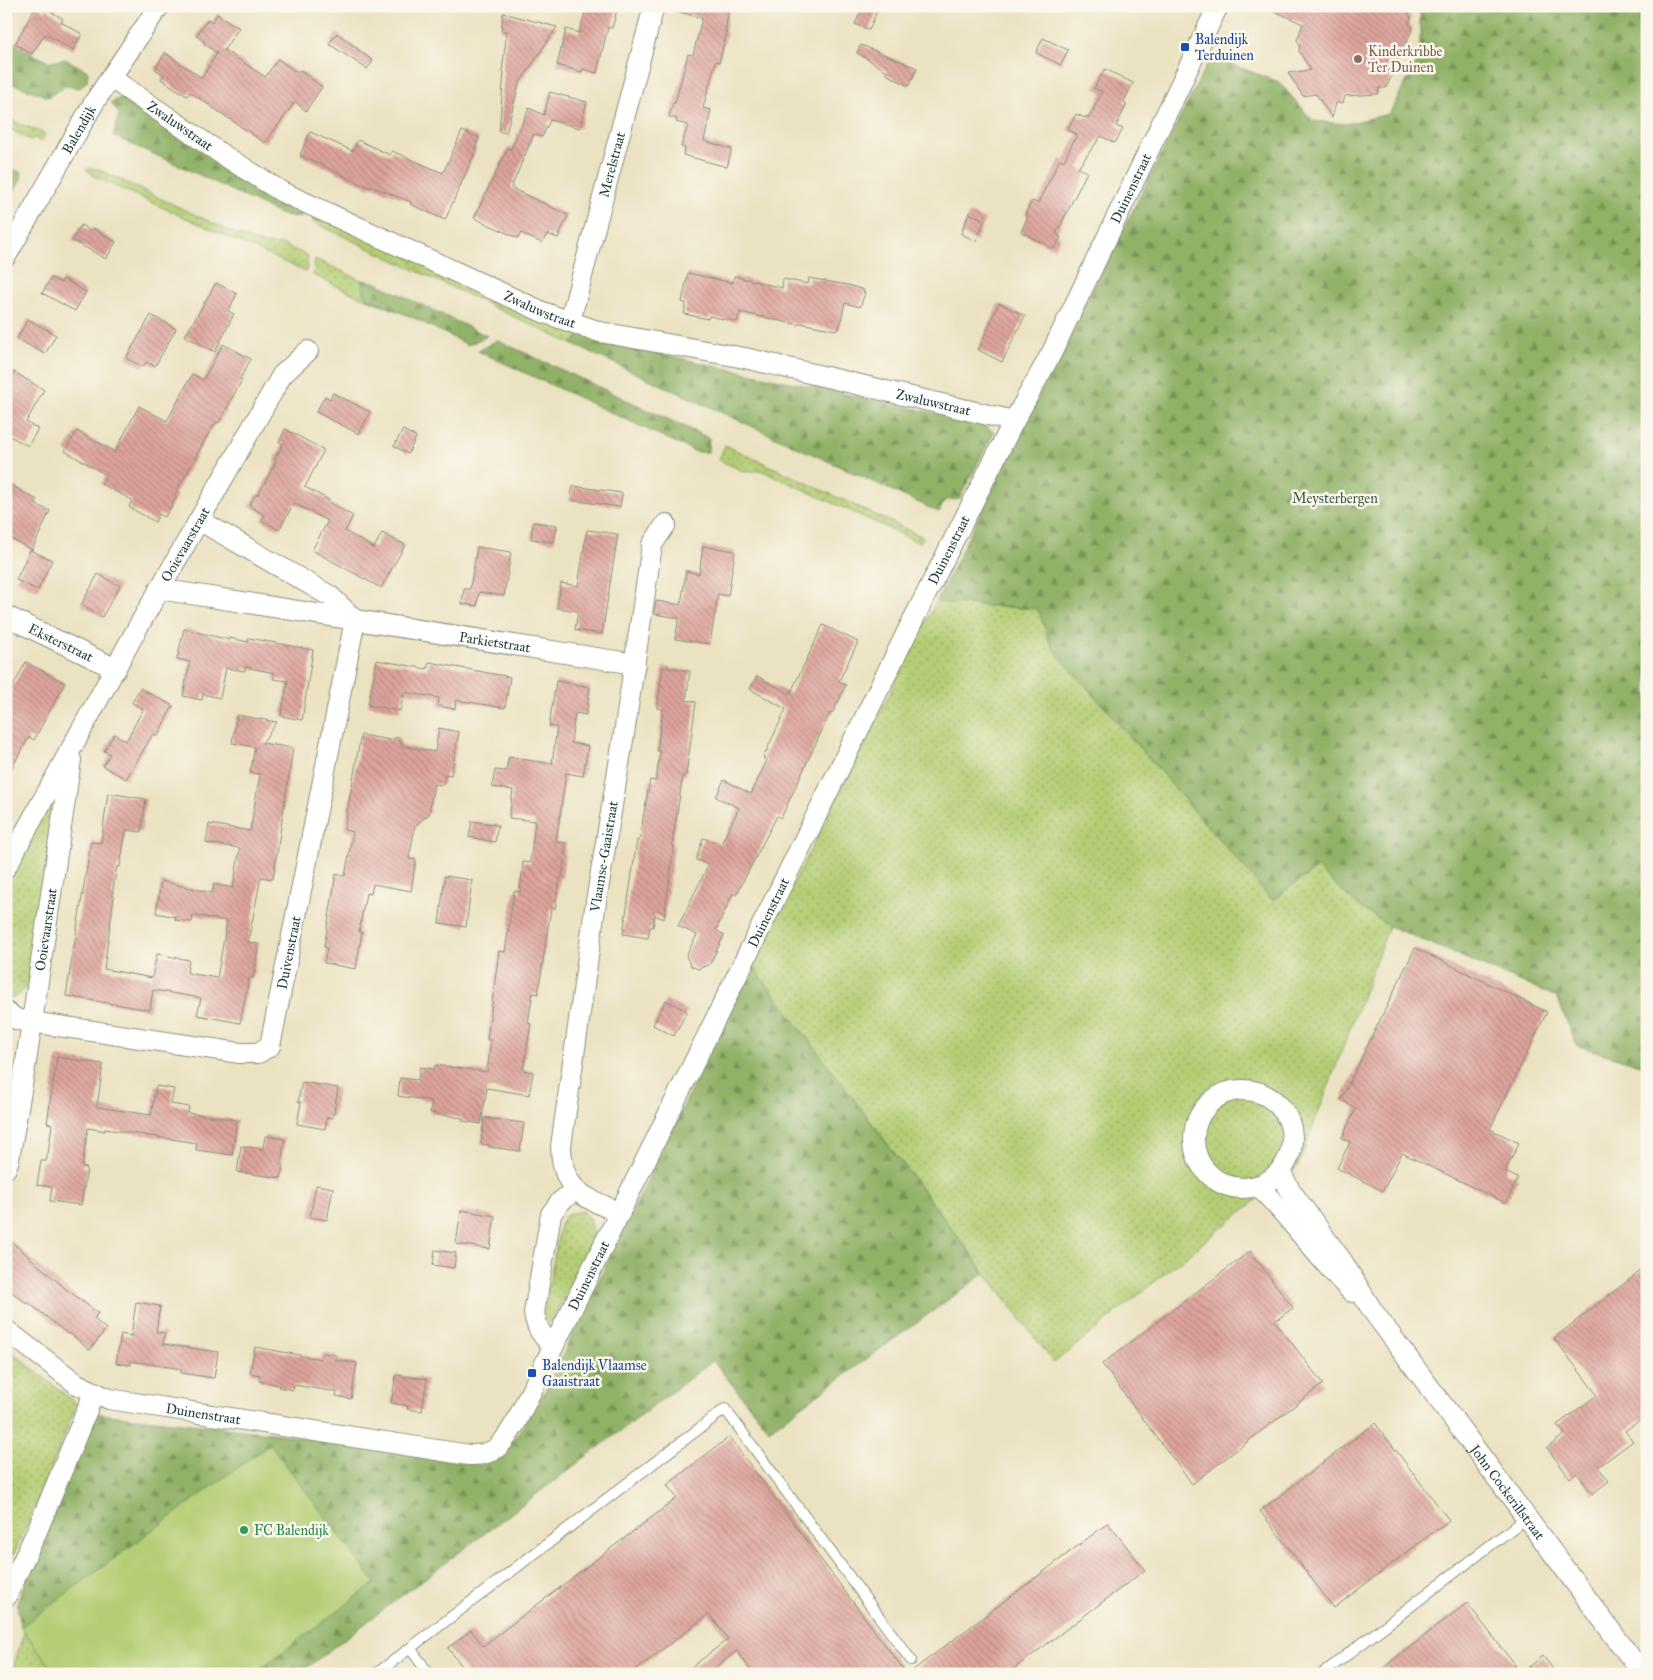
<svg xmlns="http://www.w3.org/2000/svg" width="1653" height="1680" font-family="'IM FELL Great Primer',serif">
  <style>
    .green { fill: url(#green-dots); stroke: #6a8654 }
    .forest { fill: url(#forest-firs); stroke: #58774d }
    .pitch { fill: #b5ce74; stroke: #6a8654 }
    .building { fill: url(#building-back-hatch) }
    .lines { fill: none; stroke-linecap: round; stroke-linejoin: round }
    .lane-casing { stroke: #85907a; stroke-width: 12 }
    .street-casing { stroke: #85907a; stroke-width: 22 }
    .lane { stroke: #fff; stroke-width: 10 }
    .street { stroke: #fff; stroke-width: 20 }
    .transit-dot { fill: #1a4fb4; stroke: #fbf7ec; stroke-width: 2 }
    .education-dot { fill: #8d6e63; stroke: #fbf7ec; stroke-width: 2 }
    .leisure-dot { fill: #2e9e5b; stroke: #fbf7ec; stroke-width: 2 }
    .labels { text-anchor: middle; stroke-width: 5; stroke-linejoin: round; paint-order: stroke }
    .transit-label { font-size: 14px; fill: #164399; stroke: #fbf7ec; text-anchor: start }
    .education-label { font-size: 14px; fill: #785e54; stroke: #fbf7ec; text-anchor: start }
    .street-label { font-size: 14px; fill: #1f3d34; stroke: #fbf7ec }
    .park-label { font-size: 14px; fill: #3d5a41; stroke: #fbf7ec }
    .leisure-label { font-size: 14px; fill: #27864d; stroke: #fbf7ec; text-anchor: start }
  </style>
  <defs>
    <pattern id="green-dots" width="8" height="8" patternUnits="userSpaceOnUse" patternTransform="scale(1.25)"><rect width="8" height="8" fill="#b5ce74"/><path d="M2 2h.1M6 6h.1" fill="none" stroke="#93a860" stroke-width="1.8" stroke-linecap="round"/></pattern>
    <pattern id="forest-firs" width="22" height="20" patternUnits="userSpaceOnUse" patternTransform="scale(1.25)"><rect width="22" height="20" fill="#90b166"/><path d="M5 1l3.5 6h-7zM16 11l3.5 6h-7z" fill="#759155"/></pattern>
    <pattern id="building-back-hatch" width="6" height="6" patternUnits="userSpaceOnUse" patternTransform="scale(1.25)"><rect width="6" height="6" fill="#dea49c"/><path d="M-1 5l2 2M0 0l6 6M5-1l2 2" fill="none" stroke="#b38780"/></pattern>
  </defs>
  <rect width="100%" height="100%" fill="#fbf7ec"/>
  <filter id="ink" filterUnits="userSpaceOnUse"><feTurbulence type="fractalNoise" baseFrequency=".02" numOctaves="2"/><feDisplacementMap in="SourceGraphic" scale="10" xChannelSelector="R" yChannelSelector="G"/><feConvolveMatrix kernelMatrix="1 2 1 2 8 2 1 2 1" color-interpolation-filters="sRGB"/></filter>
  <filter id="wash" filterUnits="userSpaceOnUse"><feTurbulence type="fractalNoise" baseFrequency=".0096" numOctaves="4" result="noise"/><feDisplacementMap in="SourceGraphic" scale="20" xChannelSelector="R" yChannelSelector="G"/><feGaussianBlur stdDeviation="1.12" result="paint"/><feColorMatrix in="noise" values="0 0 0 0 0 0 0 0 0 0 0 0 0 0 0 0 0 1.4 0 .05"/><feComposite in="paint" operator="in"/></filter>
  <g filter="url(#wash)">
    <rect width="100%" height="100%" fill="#ebe2c1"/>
    <!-- green -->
    <path class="green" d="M 6,118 L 45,134 L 41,142 L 35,138 L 30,140 L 6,127 Z
      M 86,169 L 98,169 L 236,234 L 264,244 L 284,245 L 308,256 L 306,272 L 95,177 Z
      M 313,214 L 581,334 L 572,344 L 313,222 Z
      M 315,259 L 361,280 L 366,297 L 410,316 L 356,295 L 313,275 Z
      M 725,445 L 923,537 L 920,543 L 761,470 L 745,472 L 719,460 Z
      M 936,602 L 1038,609 L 1052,647 L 1272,900 L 1317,868 L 1360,907 L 1389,926 L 1298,1166 L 1054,1363 L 752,965 Z
      M 50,809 L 55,811 L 28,984 C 23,992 17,1000 6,996 L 6,879 L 43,813 Z
      M 582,1211 C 591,1219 593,1224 593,1236 L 552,1321 L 547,1323 L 544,1320 L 544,1313 L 560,1225 C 564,1213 571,1213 582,1211 Z
      M 6,1347 L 77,1404 L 31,1517 L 6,1570 Z
      M 24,1632 L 56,1674 L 11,1674 Z"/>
    <!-- forest -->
    <path class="forest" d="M 1420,6 L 1647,6 L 1647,1067 L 1576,1045 L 1557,997 L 1389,926 L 1360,907 L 1317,868 L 1272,900 L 1052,647 L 1038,609 L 936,602 L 1085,304 L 1211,57 L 1279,82 L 1313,121 L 1345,124 L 1389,114 L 1420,56 Z
      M 6,38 L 32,54 L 51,62 L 65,59 L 88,71 L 87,81 L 80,88 L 65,86 L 48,97 L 6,81 Z
      M 121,98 L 131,100 L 303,210 L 301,217 L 282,215 L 185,168 L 113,136 L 119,114 L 111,102 Z
      M 6,167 L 22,173 C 22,181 16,185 14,193 L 6,187 Z
      M 361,280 L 374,282 L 487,336 L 468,345 L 410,316 L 366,297 Z
      M 581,334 L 628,347 L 980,423 L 994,432 L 959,499 L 945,500 L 939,512 L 572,344 Z
      M 497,340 L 709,438 L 708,452 L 696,452 L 478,351 Z
      M 752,965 L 985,1273 L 769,1430 L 713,1361 L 298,1674 L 253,1674 L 375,1583 L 270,1444 L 21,1627 L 17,1603 L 92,1413 L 271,1433 L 481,1465 L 505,1453 L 544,1393 Z"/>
    <!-- pitch -->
    <path class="pitch" d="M 270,1444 L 375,1583 L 253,1674 L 56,1674 L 21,1627 Z"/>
    <g id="blocks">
      <!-- building -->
      <path class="building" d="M 36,6 L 45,11 L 47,9 L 63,19 L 61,22 L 82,34 L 73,50 L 45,34 L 32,54 L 15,44 Z
        M 588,6 L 618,6 L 612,28 L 608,27 L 597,73 L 583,69 L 582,72 L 557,65 L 566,29 L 579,33 L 586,9 L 588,10 Z
        M 676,6 L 717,6 L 729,9 L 725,32 L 727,32 L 719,62 L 716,61 L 703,108 L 711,110 L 704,141 L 732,149 L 727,167 L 683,155 L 685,148 L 681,147 L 688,125 L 676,122 L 677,119 L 669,117 L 673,103 L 675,103 L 688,54 L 693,55 L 702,18 L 675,11 Z
        M 863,6 L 879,6 L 869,30 L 855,24 Z
        M 1263,6 L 1403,6 L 1411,17 L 1409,23 L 1413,28 L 1386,88 L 1379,88 L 1378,94 L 1345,96 L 1343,103 L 1336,103 L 1332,118 L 1316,94 L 1303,96 L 1288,73 L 1311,70 L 1299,51 L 1300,44 L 1297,40 L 1303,24 Z
        M 503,13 L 557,27 L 519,84 L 506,133 L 499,131 L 504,72 L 502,71 L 507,31 L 501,31 Z
        M 217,14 L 239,28 L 224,50 L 265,77 L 278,59 L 298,73 L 300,70 L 322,87 L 306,111 L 295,102 L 265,143 L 190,92 L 187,96 L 161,79 L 164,75 L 155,69 L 165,53 L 202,78 L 217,53 L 204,44 L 205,42 L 196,36 L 208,19 L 212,22 Z
        M 337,33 L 373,61 L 367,69 L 329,44 Z
        M 1043,38 L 1068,50 L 1061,65 L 1036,53 Z
        M 861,45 L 917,68 L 909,86 L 886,74 L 887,71 L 857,53 Z
        M 1105,69 L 1133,83 L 1124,102 L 1127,104 L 1116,126 L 1123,129 L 1115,143 L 1101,136 L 1078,168 L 1087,172 L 1056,234 L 1061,237 L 1054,249 L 1021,232 L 1028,216 L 1025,214 L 1032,201 L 1038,203 L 1060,159 L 1064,161 L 1077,134 L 1067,130 L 1076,114 L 1085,118 L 1086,116 L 1089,118 L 1102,92 L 1094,88 Z
        M 550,92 L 587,102 L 580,128 L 550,120 L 542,137 L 534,134 L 511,188 L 568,215 L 558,238 L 547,234 L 542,243 L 521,233 L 518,238 L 474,218 L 508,148 L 511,149 L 529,108 L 544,115 Z
        M 462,131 L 479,138 L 475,148 L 477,148 L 445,220 L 410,204 L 411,202 L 371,186 L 370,188 L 300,155 L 310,132 L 353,151 L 358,140 L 390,155 L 392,151 L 443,173 Z
        M 969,213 L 985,220 L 976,241 L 961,234 Z
        M 81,225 L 91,231 L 93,228 L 116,242 L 106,259 L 72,240 Z
        M 688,273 L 733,283 L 734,276 L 782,288 L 783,279 L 808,284 L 809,278 L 848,285 L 864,290 L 863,292 L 865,293 L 860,307 L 845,303 L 839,329 L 836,330 L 800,323 L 799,325 L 740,312 L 737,322 L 709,316 L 708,319 L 684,314 L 686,303 L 682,302 Z
        M 51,278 L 61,283 L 63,279 L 86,292 L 75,311 L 42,293 Z
        M 216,283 L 237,294 L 228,311 L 234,314 L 215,352 L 185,336 Z
        M 999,303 L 1025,316 L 1002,362 L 978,350 Z
        M 151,315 L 176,329 L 155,366 L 146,362 L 143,367 L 126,358 Z
        M 28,319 L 56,335 L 45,354 L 17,339 Z
        M 223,344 L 251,359 L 240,379 L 242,380 L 219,423 L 216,422 L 212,429 L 211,429 L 175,494 L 177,496 L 165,517 L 159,514 L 155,522 L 129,507 L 132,500 L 101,484 L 106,475 L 65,451 L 77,431 L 115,452 L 139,406 L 167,421 L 192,374 L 203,380 Z
        M 14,372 L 44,390 L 26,422 L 38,429 L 28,446 L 6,434 L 6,385 Z
        M 333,393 L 370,412 L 359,434 L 316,412 L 325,396 L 330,399 Z
        M 285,429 L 324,450 L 305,487 L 329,500 L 328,502 L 353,516 L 345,531 L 374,548 L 382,533 L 405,545 L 381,588 L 312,550 L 328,521 L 294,503 L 279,530 L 262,520 L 265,515 L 249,506 L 256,494 L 258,495 L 276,462 L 274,461 L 283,444 L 279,442 Z
        M 403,430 L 416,437 L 408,454 L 394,446 Z
        M 6,482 L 37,500 L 35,504 L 50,511 L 32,550 L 6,536 Z
        M 573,486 L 622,493 L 620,507 L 570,500 Z
        M 533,522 L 557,525 L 554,542 L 531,539 Z
        M 587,530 L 618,534 L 602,634 L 575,630 L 578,611 L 557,608 L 561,583 L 578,586 Z
        M 703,546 L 735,551 L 728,596 L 718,594 L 710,644 L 675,639 L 679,618 L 654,614 L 656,601 L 681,605 L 686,571 L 699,574 Z
        M 477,547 L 511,552 L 504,596 L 479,592 L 477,606 L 462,604 L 464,589 L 470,589 Z
        M 30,550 L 52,560 L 38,590 L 16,580 Z
        M 98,574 L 120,586 L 102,617 L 81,605 Z
        M 823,625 L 858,642 L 839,681 L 846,685 L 832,714 L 830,713 L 781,818 L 777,816 L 736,895 L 733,893 L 716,930 L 724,935 L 710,964 L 698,969 L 691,966 L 686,956 L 697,935 L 678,926 L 709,864 L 696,860 L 703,838 L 721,844 L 739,808 L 716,797 L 724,780 L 751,794 L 767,760 L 763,758 L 786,709 L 750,689 L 757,676 L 790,694 Z
        M 184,629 L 230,640 L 230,638 L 248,642 L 249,638 L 313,650 L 302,720 L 281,716 L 288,681 L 273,679 L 275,673 L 245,667 L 245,671 L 226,668 L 220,698 L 203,694 L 202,700 L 183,696 L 190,662 L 177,659 Z
        M 377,660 L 427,669 L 429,662 L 510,677 L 505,708 L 456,700 L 455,709 L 438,706 L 439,698 L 404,692 L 400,711 L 368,705 Z
        M 26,662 L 65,683 L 34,740 L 29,737 L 6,778 L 6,699 Z
        M 663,667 L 690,671 L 686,700 L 696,702 L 686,775 L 683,775 L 672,845 L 674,846 L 664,919 L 655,915 L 653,927 L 650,927 L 648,938 L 623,934 L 637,840 L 639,841 L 650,780 L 656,781 L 660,751 L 657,751 L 663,709 L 657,708 Z
        M 556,681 L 590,687 L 586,715 L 575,713 L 571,743 L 588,746 L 583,776 L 566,773 L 556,842 L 566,843 L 562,878 L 560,878 L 555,909 L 551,908 L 538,994 L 533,993 L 528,1023 L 531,1024 L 523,1070 L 533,1072 L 529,1095 L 487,1088 L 481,1124 L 462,1121 L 463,1118 L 430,1113 L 432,1101 L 398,1096 L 400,1078 L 418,1080 L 420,1067 L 434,1069 L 435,1065 L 487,1072 L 491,1040 L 487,1040 L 499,951 L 505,952 L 514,891 L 520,892 L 523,862 L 530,863 L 535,821 L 509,818 L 513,790 L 492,787 L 495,770 L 506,771 L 509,757 L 552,764 L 557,727 L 549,726 Z
        M 140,688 L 173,706 L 157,736 L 153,734 L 126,779 L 103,766 L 110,754 L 104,751 L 114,734 L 126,741 L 143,709 L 132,703 Z
        M 237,715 L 277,722 L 262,743 L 293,748 L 273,879 L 261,877 L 248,942 L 259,944 L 253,978 L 249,978 L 240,1023 L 197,1015 L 201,998 L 153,990 L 150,1010 L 66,996 L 91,842 L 101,843 L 108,793 L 146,799 L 141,832 L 126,830 L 120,867 L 117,866 L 112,895 L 114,896 L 104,969 L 152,978 L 157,954 L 189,960 L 187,973 L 217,978 L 227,921 L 193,915 L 192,922 L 175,920 L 176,917 L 156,913 L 161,881 L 212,893 L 214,884 L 233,888 L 240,848 L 206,843 L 209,824 L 250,831 L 260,774 L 250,773 L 255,747 L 232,743 Z
        M 439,728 L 459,732 L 451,775 L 445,774 L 443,785 L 434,784 L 429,814 L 415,826 L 409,859 L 416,860 L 411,891 L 373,884 L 371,894 L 366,893 L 359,932 L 362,932 L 356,969 L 324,963 L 327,948 L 324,947 L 336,874 L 345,876 L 353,832 L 344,830 L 361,735 L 390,740 L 398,737 L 402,746 L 435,752 Z
        M 472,821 L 498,825 L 495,842 L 469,837 Z
        M 445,876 L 472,880 L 466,927 L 439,923 Z
        M 1415,948 L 1547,1012 L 1490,1129 L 1519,1143 L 1505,1172 L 1518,1178 L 1506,1203 L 1402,1153 L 1383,1191 L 1337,1168 L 1350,1142 L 1342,1138 L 1356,1108 L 1341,1100 Z
        M 666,1000 L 687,1011 L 674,1036 L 653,1025 Z
        M 57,1057 L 103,1064 L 97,1107 L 151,1115 L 156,1086 L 174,1089 L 171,1104 L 189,1107 L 188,1113 L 237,1120 L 232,1155 L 196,1150 L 197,1143 L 105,1129 L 105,1131 L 88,1128 L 82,1167 L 87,1168 L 81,1205 L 50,1201 L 52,1187 L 37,1185 L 41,1161 L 46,1161 L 48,1154 L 52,1124 L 47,1123 Z
        M 302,1082 L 338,1088 L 333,1118 L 327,1117 L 325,1129 L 297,1124 L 301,1102 L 298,1102 Z
        M 484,1118 L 524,1123 L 520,1151 L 489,1147 L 489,1145 L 481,1144 Z
        M 265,1136 L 285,1139 L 281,1164 L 283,1164 L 281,1178 L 237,1172 L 241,1146 L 263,1149 Z
        M 316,1185 L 333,1188 L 327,1220 L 310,1217 Z
        M 461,1210 L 495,1216 L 490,1249 L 456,1244 Z
        M 6,1237 L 66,1289 L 98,1313 L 94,1319 L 106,1329 L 90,1350 L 69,1333 L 68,1334 L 28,1302 L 27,1304 L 6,1287 Z
        M 435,1250 L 456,1253 L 454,1268 L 433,1265 Z
        M 1250,1251 L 1293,1308 L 1275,1321 L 1323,1384 L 1192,1484 L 1102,1364 Z
        M 1647,1266 L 1647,1415 L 1625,1431 L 1633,1441 L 1598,1467 L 1609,1481 L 1592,1494 L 1577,1473 L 1570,1478 L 1547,1448 L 1565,1434 L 1557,1425 L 1597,1395 L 1554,1338 Z
        M 136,1302 L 160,1306 L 156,1332 L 165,1333 L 163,1344 L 218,1352 L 214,1378 L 181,1373 L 181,1369 L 131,1361 L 131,1365 L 116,1363 L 121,1334 L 131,1336 Z
        M 255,1347 L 321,1359 L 322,1353 L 336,1355 L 336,1360 L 357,1363 L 351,1399 L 336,1396 L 337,1392 L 294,1385 L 293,1390 L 279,1387 L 280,1385 L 259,1381 L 260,1375 L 250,1373 Z
        M 396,1375 L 427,1379 L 422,1411 L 407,1409 L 408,1406 L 391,1403 Z
        M 1375,1423 L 1449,1520 L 1334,1608 L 1260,1511 Z
        M 729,1437 L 907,1674 L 753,1674 L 737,1651 L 707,1674 L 683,1674 L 728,1639 L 709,1614 L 630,1674 L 468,1674 L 448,1648 L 471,1630 L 483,1646 L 677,1498 L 667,1485 Z
        M 1108,1523 L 1145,1570 L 1007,1674 L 908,1674 Z
        M 1467,1603 L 1521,1673 L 1543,1656 L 1557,1674 L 1375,1674 Z"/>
    </g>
  </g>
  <g filter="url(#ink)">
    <use href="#blocks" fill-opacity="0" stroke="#85907a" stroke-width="1"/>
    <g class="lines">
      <defs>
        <path id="lane" d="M 410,1648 L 429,1674
          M 376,1674 L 725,1409 L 911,1660
          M 1322,1674 L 1526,1518"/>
        <g id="street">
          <path id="s1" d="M 111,78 L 220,153 L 282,192 L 545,313 L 600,332 L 745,358 L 1014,421"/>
          <path id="s2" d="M 6,256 L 95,101 L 159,6"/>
          <path id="s3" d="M 570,321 L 654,6"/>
          <path d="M 199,520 L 330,596 L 355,620"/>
          <path id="s4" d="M 159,589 L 635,664"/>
          <path id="s5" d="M 6,616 L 116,669"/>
          <path id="s6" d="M 6,867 L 138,627 L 282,375 L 308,351"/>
          <path id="s7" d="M 6,1012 L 18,1020 L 240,1053 L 258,1053 L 270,1046 L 355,620"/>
          <circle cx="1243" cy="1139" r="49"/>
          <path id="s8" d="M 6,1168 L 9,1159 L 26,1062 L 71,760"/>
          <path id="s9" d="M 1280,1171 L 1290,1190 L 1342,1261 L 1372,1310 L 1643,1674"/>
          <path d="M 1258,1186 C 1292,1219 1318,1259 1352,1292"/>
          <path id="s10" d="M 620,1213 C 583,1196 562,1192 561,1146 L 595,908 L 624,734 L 652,545 L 666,524"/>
          <path id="s11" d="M 6,1330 L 77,1384 L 109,1399 L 469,1455 C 497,1456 503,1443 516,1422 L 913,620 L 1014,421 L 1052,352 L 1218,6"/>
          <path d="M 553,1347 C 542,1335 537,1330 534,1313 L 551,1214 L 560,1202 L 575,1190"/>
          <path d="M 6,1597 L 37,1531 L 94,1393"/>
        </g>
      </defs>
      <!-- lane casing -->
      <use href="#lane" class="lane-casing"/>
      <!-- street casing -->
      <use href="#street" class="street-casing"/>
      <!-- lane -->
      <use href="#lane" class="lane"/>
      <!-- street -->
      <use href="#street" class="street"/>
    </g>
  </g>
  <!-- markers -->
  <g class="transit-dot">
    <rect x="1180" y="42" width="10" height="10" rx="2.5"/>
    <rect x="527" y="1368" width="10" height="10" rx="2.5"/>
  </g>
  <circle class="education-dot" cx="1358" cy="59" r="5"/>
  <circle class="leisure-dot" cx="244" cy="1530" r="5"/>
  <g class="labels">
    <!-- transit labels -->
    <g class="transit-label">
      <text x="1195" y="44">Balendijk<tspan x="1195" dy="16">Terduinen</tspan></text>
      <text x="542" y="1370">Balendijk Vlaamse<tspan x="542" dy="16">Gaaistraat</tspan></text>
    </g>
    <!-- education labels -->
    <g class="education-label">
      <text x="1368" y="56">Kinderkribbe<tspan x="1368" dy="16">Ter Duinen</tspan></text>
    </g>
    <!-- street labels -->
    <g class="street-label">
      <text dy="5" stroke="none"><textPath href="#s1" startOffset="84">Zwaluwstraat</textPath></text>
      <text dy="5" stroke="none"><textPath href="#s2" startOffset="146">Balendijk</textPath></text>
      <text dy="5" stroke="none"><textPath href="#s3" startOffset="162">Merelstraat</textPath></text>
      <text dy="5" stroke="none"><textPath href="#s11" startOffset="1929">Duinenstraat</textPath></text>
      <text dy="5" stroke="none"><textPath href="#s1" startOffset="489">Zwaluwstraat</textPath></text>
      <text dy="5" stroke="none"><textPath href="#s1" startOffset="894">Zwaluwstraat</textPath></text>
      <text dy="5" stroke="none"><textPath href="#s6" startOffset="369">Ooievaarstraat</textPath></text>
      <text dy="5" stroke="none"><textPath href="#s11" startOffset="1524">Duinenstraat</textPath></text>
      <text dy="5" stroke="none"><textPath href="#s5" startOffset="61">Eksterstraat</textPath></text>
      <text dy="5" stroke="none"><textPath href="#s4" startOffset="340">Parkietstraat</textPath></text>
      <text dy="5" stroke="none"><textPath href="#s10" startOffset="390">Vlaamse-Gaaistraat</textPath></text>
      <text dy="5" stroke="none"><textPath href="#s11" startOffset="1119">Duinenstraat</textPath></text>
      <text dy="5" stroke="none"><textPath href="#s8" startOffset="242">Ooievaarstraat</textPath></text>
      <text dy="5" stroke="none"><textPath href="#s7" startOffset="366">Duivenstraat</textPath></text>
      <text dy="5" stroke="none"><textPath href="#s11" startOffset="714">Duinenstraat</textPath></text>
      <text dy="5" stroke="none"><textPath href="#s11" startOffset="220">Duinenstraat</textPath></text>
      <text dy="5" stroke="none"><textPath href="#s9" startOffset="394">John Cockerillstraat</textPath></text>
    </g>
    <!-- park labels -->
    <g class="park-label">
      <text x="1335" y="503">Meysterbergen</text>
    </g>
    <!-- leisure labels -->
    <g class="leisure-label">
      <text x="254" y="1535">FC Balendijk</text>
    </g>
  </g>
  <!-- margin -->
  <rect width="1653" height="1680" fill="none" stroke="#fbf7ec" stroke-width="25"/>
</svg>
